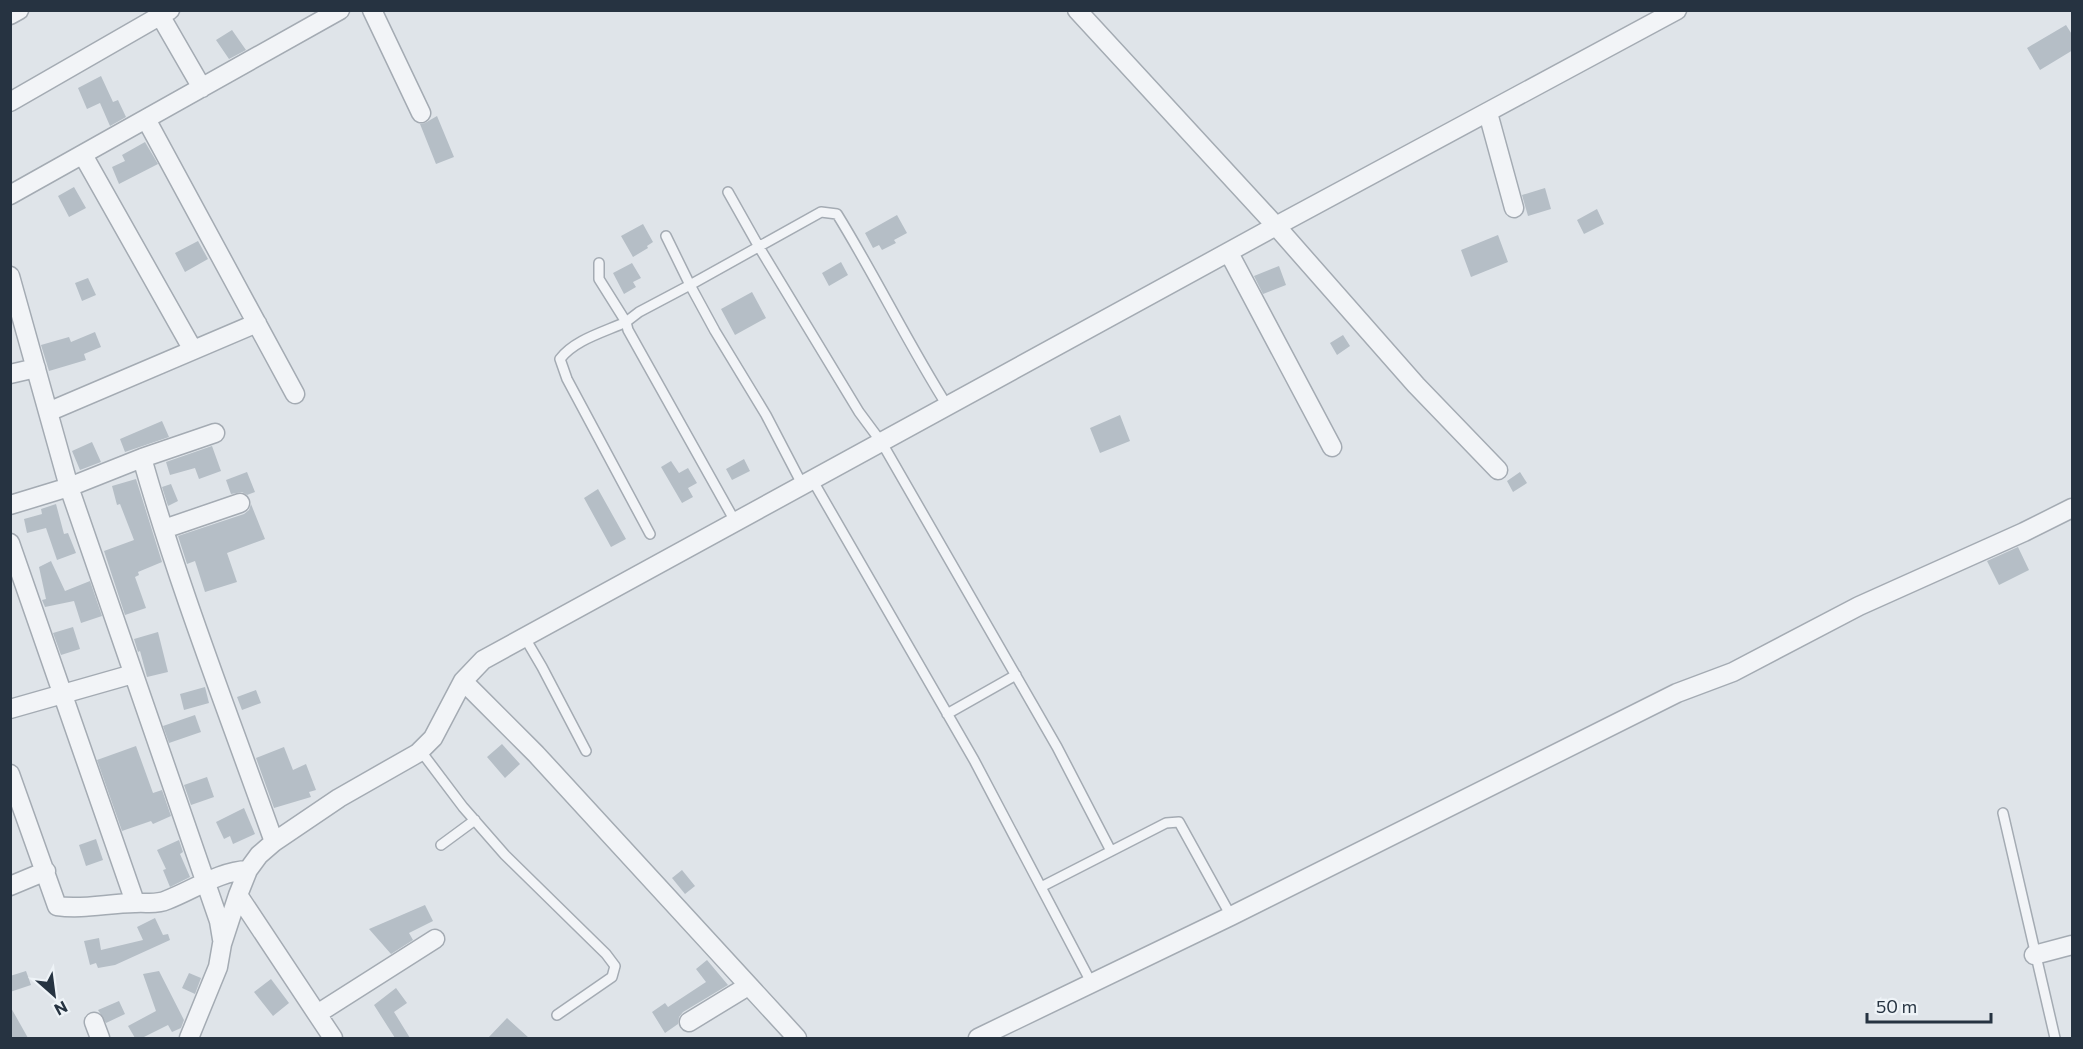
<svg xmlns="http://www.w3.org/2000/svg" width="2083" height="1049" font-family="Commissioner,sans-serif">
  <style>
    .building { fill: #b5bec6 }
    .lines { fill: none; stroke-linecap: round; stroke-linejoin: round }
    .service-casing { stroke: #a4abb3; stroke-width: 12 }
    .minor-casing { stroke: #a4abb3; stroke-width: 21 }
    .service { stroke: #f2f4f7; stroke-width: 9 }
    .minor { stroke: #f2f4f7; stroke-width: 18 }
  </style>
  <rect width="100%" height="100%" fill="#dfe4e9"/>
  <!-- building -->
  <path class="building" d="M 2066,25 L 2073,36 L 2073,50 L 2040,70 L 2027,48 Z
    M 232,30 L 246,50 L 229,59 L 216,40 Z
    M 101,76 L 113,102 L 118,100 L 126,117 L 110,126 L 100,103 L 87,109 L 78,88 Z
    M 437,116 L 454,157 L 436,164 L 420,124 L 425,123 Z
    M 145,142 L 158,164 L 119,184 L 112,167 L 125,161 L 122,155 Z
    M 74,187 L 86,208 L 69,217 L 58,196 Z
    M 1545,188 L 1551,209 L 1528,216 L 1522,195 Z
    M 1597,209 L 1604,224 L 1584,234 L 1577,220 Z
    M 897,215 L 907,233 L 894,240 L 896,243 L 882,250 L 879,245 L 873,248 L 865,233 Z
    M 643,224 L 653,242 L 647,246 L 648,248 L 633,257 L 621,236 Z
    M 1498,235 L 1508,262 L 1471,277 L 1461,250 Z
    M 198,241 L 208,259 L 185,272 L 175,253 Z
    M 841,262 L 848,275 L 829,286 L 822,273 Z
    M 632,263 L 641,278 L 633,282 L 636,287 L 624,294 L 613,273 Z
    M 1279,266 L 1286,285 L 1263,294 L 1254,276 Z
    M 88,278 L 96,295 L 82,301 L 75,283 Z
    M 752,292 L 766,318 L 735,335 L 721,309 Z
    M 95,332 L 101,347 L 84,354 L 86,360 L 49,371 L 41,345 L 69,337 L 71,342 Z
    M 1343,335 L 1350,346 L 1337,355 L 1330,343 Z
    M 1120,415 L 1130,441 L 1100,453 L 1090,428 Z
    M 162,421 L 169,437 L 125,452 L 120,439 Z
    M 92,442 L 101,462 L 80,470 L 72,451 Z
    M 212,446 L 221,471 L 199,479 L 195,468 L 170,475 L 166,462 Z
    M 744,459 L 750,471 L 732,480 L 726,469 Z
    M 671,461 L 679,473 L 688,468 L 697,483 L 688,488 L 693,497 L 682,503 L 661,467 Z
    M 247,472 L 255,492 L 247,495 L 242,492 L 231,494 L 226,480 Z
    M 1520,472 L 1527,483 L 1513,492 L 1507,481 Z
    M 136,479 L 162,562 L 138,572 L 139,575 L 135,577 L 146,608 L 125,615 L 104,551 L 134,540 L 120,504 L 117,505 L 112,486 Z
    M 171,484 L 178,501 L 168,506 L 162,487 Z
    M 598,489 L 626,539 L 611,547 L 584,498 Z
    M 56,504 L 64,534 L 68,533 L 76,553 L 57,560 L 46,528 L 27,533 L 24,519 L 42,514 L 41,509 Z
    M 251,504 L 265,539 L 227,553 L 237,582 L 205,592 L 195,561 L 187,564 L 178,536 L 244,514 L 249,510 Z
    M 2018,547 L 2029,570 L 1999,585 L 1987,561 Z
    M 51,561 L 65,591 L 90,581 L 102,616 L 81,623 L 74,601 L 45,607 L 42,600 L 46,599 L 39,567 Z
    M 73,627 L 80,649 L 61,655 L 53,633 Z
    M 158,632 L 168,672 L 147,677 L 140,651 L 138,652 L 134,639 Z
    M 205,687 L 209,703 L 184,710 L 180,694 Z
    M 256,690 L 261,703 L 242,710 L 237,697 Z
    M 195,715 L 201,732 L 169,743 L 163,726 Z
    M 502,744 L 520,764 L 505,778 L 487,757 Z
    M 136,746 L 153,793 L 162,790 L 171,816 L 153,824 L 151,821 L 122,831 L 97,760 Z
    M 284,747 L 293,770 L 306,764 L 316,790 L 309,792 L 311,797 L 274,808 L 256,758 Z
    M 207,777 L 214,797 L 191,805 L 184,785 Z
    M 244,808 L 255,834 L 233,844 L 230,836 L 224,839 L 216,822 Z
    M 96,839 L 103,860 L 86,866 L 79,845 Z
    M 179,840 L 183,852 L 180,854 L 190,877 L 170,887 L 163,870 L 166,869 L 157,850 Z
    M 682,870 L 695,886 L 685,894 L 672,878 Z
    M 425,905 L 433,921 L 409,933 L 413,940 L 391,954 L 369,929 Z
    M 155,918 L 163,935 L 168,934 L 170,940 L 115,965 L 98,968 L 96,963 L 90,965 L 84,941 L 99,938 L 101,950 L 143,940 L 137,927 Z
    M 707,960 L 728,985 L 683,1012 L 679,1017 L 678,1024 L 665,1033 L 652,1012 L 665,1003 L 668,1007 L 706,982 L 696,969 Z
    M 26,971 L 31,985 L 10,992 L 10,976 Z
    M 159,971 L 184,1020 L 181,1028 L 172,1032 L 168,1025 L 142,1038 L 135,1038 L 128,1026 L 156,1011 L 143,974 Z
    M 189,973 L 201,978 L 195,994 L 182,988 Z
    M 271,979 L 289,1003 L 273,1016 L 254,992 Z
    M 396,988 L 407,1003 L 394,1012 L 410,1038 L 395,1038 L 374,1005 Z
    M 119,1001 L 125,1014 L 106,1023 L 98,1010 Z
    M 10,1006 L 28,1038 L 10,1038 Z
    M 507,1018 L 529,1038 L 488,1038 Z"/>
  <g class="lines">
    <defs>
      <path id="service" d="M 728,192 L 759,247 L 859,412 L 882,443 L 1057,747 L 1111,851
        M 666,236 L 690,285 L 639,312 L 626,322 L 628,330 L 736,523
        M 599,263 L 599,279 L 626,322 C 604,332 574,340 560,359 L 567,379 L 650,534
        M 813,481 L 974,760 L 1092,984
        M 803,486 L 766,415 L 715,331 L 690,285 L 821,212 L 837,214 C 876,277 908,344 948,407
        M 525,638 L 542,667 L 586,751
        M 947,714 L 1016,675
        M 420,750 L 463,807 L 505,855 L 606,954 L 615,966 L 612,977 L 557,1015
        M 2003,813 L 2055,1038
        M 441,845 L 475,820
        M 1041,887 L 1166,823 L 1179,822 L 1231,916"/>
      <path id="minor" d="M 157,10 L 202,88
        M 372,10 L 421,113
        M 1077,10 L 1276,226 L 1416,385 L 1498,470
        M 10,15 L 19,10
        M 10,102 L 170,10
        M 1488,113 L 1514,208
        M 146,119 L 295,394
        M 83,155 L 193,350
        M 10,195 L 340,10
        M 1229,253 L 1332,447
        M 10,276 L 69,487 L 219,921 L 222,939
        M 10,374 L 36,368
        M 48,412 L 257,323
        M 142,458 L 215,433
        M 10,505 L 69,487 L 142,458 C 179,588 229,715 274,842
        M 164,529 L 240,503
        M 10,543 L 135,902
        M 463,681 L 536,754 L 797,1038
        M 10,709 L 133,674
        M 10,774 L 57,906 C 83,910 109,903 135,903 C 147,902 156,905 167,900 C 193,890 220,871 248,870
        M 10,886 L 46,871
        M 238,895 L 317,1014 L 435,939
        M 2034,955 L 2072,945
        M 317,1014 L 333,1038
        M 94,1022 L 100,1038
        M 689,1022 L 748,986
        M 189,1038 L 218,967 L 222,944 L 238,895 L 248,870 L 259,855 L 274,842 L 339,798 L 418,753 L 433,738 L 463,681 L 483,660 L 1276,226 L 1677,10
        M 978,1038 L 1231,916 L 1677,693 L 1733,672 L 1859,606 L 2024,532 L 2072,508"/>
    </defs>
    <!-- service casing -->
    <use href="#service" class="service-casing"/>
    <!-- minor casing -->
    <use href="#minor" class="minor-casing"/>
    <!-- service -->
    <use href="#service" class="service"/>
    <!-- minor -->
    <use href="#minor" class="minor"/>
  </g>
  <!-- border -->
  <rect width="2083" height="1049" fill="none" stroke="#263341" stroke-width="24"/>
  <!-- north arrow -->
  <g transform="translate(54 995) rotate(152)" stroke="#eef3f7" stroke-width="4.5" paint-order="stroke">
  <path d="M0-4.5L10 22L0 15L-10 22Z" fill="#263341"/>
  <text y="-9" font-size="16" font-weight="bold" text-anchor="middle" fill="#263341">N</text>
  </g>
  <!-- scale -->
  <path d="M1867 1013v9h124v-9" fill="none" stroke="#263341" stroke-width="3"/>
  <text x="1876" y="1013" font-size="18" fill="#263341" stroke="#eef3f7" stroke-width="4.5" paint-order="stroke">50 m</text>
</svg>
